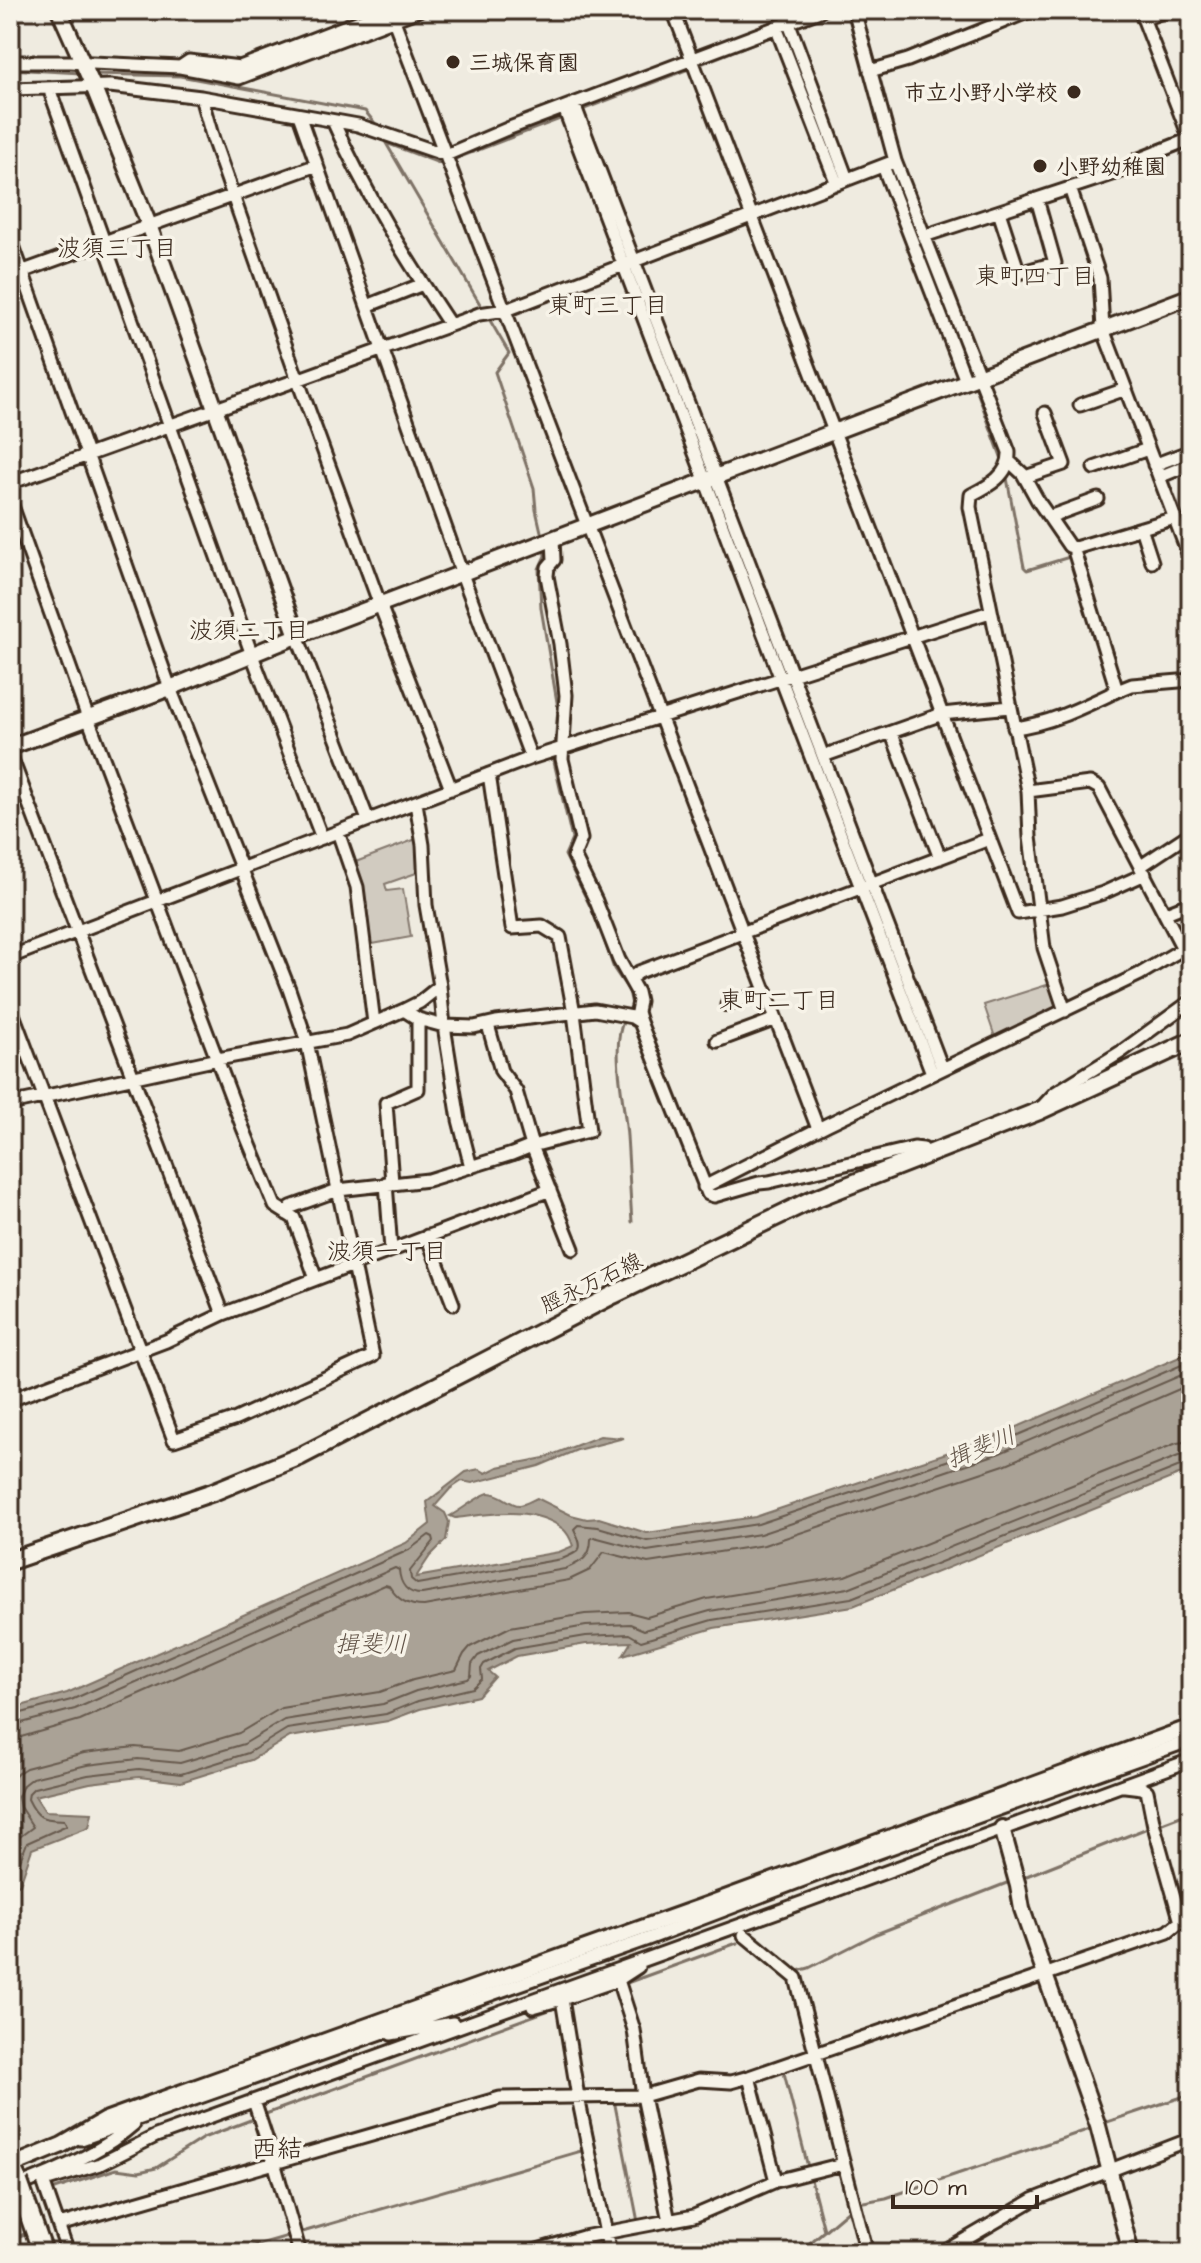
<svg xmlns="http://www.w3.org/2000/svg" width="1201" height="2263" font-family="'Architects Daughter','Klee One',sans-serif">
  <style>
    .green { fill: #d1cbc0; stroke: #867a6f; stroke-width: 2 }
    .water { fill: #aaa296; stroke: #7e7266; stroke-width: 2 }
    .lines { fill: none; stroke-linecap: round; stroke-linejoin: round }
    .shore { stroke: #675a4e; stroke-width: 2 }
    .stream { stroke: #7e7266; stroke-width: 3 }
    .minor-casing { stroke: #3b2a1e; stroke-width: 17 }
    .tertiary-casing { stroke: #3b2a1e; stroke-width: 20 }
    .secondary-casing { stroke: #3b2a1e; stroke-width: 22 }
    .primary-casing { stroke: #3b2a1e; stroke-width: 24 }
    .minor { stroke: #f7f3e8; stroke-width: 11 }
    .tertiary { stroke: #f7f3e8; stroke-width: 14 }
    .secondary { stroke: #f7f3e8; stroke-width: 16 }
    .primary { stroke: #f7f3e8; stroke-width: 18 }
    .primary-bridge-casing { stroke: #3b2a1e; stroke-width: 24; stroke-linecap: butt }
    .primary-bridge { stroke: #f7f3e8; stroke-width: 18 }
    .poi-dot { fill: #3b2a1e; stroke: #f7f3e8; stroke-width: 3 }
    .labels { text-anchor: middle; stroke-width: 7; stroke-linejoin: round; paint-order: stroke }
    .poi-label { font-size: 22px; font-weight: bold; fill: #3b2a1e; stroke: #f7f3e8; text-anchor: start }
    .street-label { font-size: 22px; fill: #3b2a1e; stroke: #f7f3e8 }
    .neighbourhood-label { font-size: 24px; fill: #3b2a1e; stroke: #f7f3e8 }
    .water-label { font-size: 24px; font-style: italic; fill: #625448; stroke: #f7f3e8 }
    .quarter-label { font-size: 26px; fill: #3b2a1e; stroke: #f7f3e8 }
  </style>
  <rect width="100%" height="100%" fill="#efebe0"/>
  <filter id="ink" filterUnits="userSpaceOnUse"><feTurbulence type="fractalNoise" baseFrequency=".0125" numOctaves="2"/><feDisplacementMap in="SourceGraphic" scale="16" xChannelSelector="R" yChannelSelector="G"/><feConvolveMatrix kernelMatrix="1 2 1 2 8 2 1 2 1" color-interpolation-filters="sRGB"/></filter>
  <g filter="url(#ink)">
    <!-- green -->
    <path class="green" d="M 419,838 L 422,871 L 385,884 L 387,891 L 403,889 L 411,937 L 367,945 L 353,863 Z
      M 1053,983 L 1062,1010 L 996,1040 L 984,1005 Z"/>
    <!-- water -->
    <path class="water" d="M 1191,1352 L 1191,1470 L 853,1606 L 714,1628 L 623,1655 L 631,1642 L 586,1644 L 517,1656 L 488,1671 L 495,1677 L 478,1696 L 420,1709 L 388,1721 L 290,1737 L 251,1760 L 181,1782 L 139,1777 L 90,1783 L 35,1796 L 45,1811 L 92,1813 L 89,1827 L 32,1849 L 20,1884 L 10,1888 L 10,1709 L 67,1693 L 406,1543 L 430,1524 L 427,1502 L 466,1472 L 479,1469 L 486,1473 L 498,1467 L 544,1458 L 600,1436 L 624,1438 L 577,1450 L 539,1466 L 472,1483 L 462,1481 L 450,1489 L 435,1506 L 445,1513 L 449,1522 L 446,1540 L 430,1556 L 416,1577 L 559,1552 L 573,1546 C 571,1540 568,1533 563,1529 C 534,1505 489,1514 455,1518 L 450,1516 C 458,1512 483,1493 489,1493 C 501,1493 510,1505 519,1505 C 525,1505 532,1500 537,1498 L 571,1515 L 587,1519 L 599,1518 L 647,1533 L 755,1517 L 994,1437 Z"/>
    <g class="lines">
      <!-- shore -->
      <path class="shore" d="M 10,1716 L 71,1700 L 409,1550 L 429,1535 L 433,1537 L 434,1541 L 410,1571 L 411,1579 L 417,1584 L 562,1559 C 582,1551 584,1549 574,1529 L 578,1525 L 598,1527 L 647,1541 L 758,1524 L 997,1444 L 1191,1361
        M 10,1726 L 75,1709 L 395,1568 L 399,1570 C 400,1584 407,1594 422,1594 L 565,1569 C 581,1562 591,1558 591,1539 L 594,1537 L 647,1551 L 760,1534 L 1000,1453 L 1191,1371
        M 10,1738 L 21,1737 L 80,1720 L 385,1585 L 389,1586 C 397,1599 407,1606 424,1606 L 569,1580 L 590,1570 L 604,1552 L 648,1563 L 764,1545 L 1004,1465 L 1191,1384
        M 10,1782 L 18,1773 L 26,1768 L 84,1753 L 135,1747 L 179,1751 L 239,1733 L 281,1708 L 380,1692 L 413,1680 L 456,1670 L 464,1654 L 470,1647 L 510,1627 L 585,1614 L 628,1612 L 647,1617 L 707,1599 L 845,1576 L 1177,1443 L 1191,1441
        M 10,1857 L 17,1839 L 33,1827 L 20,1807 L 18,1797 L 23,1785 L 32,1778 L 87,1765 L 138,1759 L 180,1763 L 244,1744 L 284,1720 L 383,1704 L 416,1691 L 468,1679 L 471,1676 L 472,1664 L 478,1656 L 513,1639 L 586,1626 L 630,1624 L 644,1630 L 710,1611 L 848,1588 L 1181,1455 L 1191,1453
        M 10,1879 L 14,1876 L 27,1843 L 67,1825 L 64,1820 C 43,1819 38,1820 28,1799 L 29,1793 L 34,1788 L 88,1775 L 139,1769 L 181,1774 L 248,1753 L 287,1729 L 386,1714 L 418,1701 L 473,1688 L 482,1679 L 481,1669 L 484,1664 L 515,1648 L 586,1636 L 629,1634 L 641,1641 L 712,1620 L 851,1598 L 1185,1464 L 1191,1463"/>
      <!-- stream -->
      <path class="stream" d="M 698,65 L 785,31 L 814,110
        M 10,69 L 81,73
        M 93,74 L 180,76 L 365,111 L 378,127
        M 579,111 L 691,68
        M 383,138 L 484,311
        M 389,144 L 442,164 L 445,163
        M 452,160 L 565,117
        M 908,216 L 971,376
        M 488,317 L 509,353 L 495,372 L 534,488 L 536,510 L 542,536
        M 974,383 L 1003,462
        M 1164,471 L 1163,469 L 1191,458
        M 1006,473 L 1024,567 L 1027,570 L 1138,536
        M 1167,478 L 1185,522 L 1180,523
        M 1146,534 L 1173,525
        M 544,548 L 545,556 L 539,569 L 541,608 L 558,708 L 555,745
        M 555,752 L 554,762 L 572,839 L 565,855 L 598,922 L 614,969 L 629,991 L 632,1005 L 627,1013
        M 624,1020 C 610,1047 625,1105 627,1136 C 629,1165 630,1193 632,1222
        M 1157,1825 L 1191,1812
        M 1019,1879 L 1150,1827
        M 794,1972 L 809,1968 L 876,1934 L 1012,1881
        M 624,1984 L 737,1943
        M 567,2004 L 617,1987
        M 783,2069 L 808,2167 L 811,2166
        M 614,2100 L 638,2222
        M 586,2103 L 612,2228
        M 263,2115 L 560,2006
        M 1104,2123 L 1191,2094
        M 810,2176 L 824,2230
        M 49,2191 L 116,2169 L 139,2172 L 156,2168 L 203,2138 L 256,2118
        M 858,2203 L 886,2198 L 1090,2129
        M 299,2233 L 581,2151
        M 10,2239 L 28,2233
        M 10,2239 L 17,2253
        M 229,2253 L 288,2236 L 293,2253
        M 551,2253 L 569,2248
        M 798,2253 L 850,2209"/>
      <defs>
        <path id="minor" d="M 390,10 L 818,1129
          M 673,10 L 1018,913 L 1062,906 L 1103,893 L 1145,874
          M 784,10 L 847,179
          M 854,10 L 895,161 L 1009,452 C 1010,475 989,486 971,495 L 970,507 L 1028,791 L 1090,783 L 1099,788 L 1191,964
          M 1143,19 L 1168,10
          M 776,27 L 837,184
          M 10,62 L 70,62 L 180,67 L 189,61 L 240,67 L 388,10
          M 180,67 L 239,78 L 419,10
          M 870,71 L 908,60 L 1032,10
          M 51,88 L 51,94 L 252,655 L 322,838
          M 10,89 L 110,86 L 201,97 L 358,125 L 446,155 L 507,129 L 822,10
          M 201,97 L 213,139 L 301,389 L 380,605 L 451,789
          M 574,104 L 942,1068
          M 564,108 C 685,430 809,752 932,1073
          M 299,115 L 462,574 L 531,758
          M 333,121 C 365,193 406,259 450,325
          M 883,166 L 966,381
          M 1070,188 L 1100,278 L 1103,329 L 1191,561
          M 999,212 L 1019,273 L 1055,263 L 1037,199
          M 924,236 L 1134,167 L 1137,160 L 1190,139 L 1140,10
          M 10,237 L 170,688 L 289,989 L 307,1042 L 373,1356 L 236,1419 L 174,1440 L 10,1006
          M 10,276 L 317,165
          M 367,306 L 423,284
          M 1080,405 L 1126,389
          M 1009,461 L 1023,474 L 1038,501 L 1069,546 L 1075,548 L 1175,518
          M 1154,465 L 1191,451
          M 1094,468 L 1148,449
          M 1025,477 L 1064,464 L 1045,413
          M 1159,477 L 1191,464
          M 10,483 L 464,320 L 479,314 L 506,310 L 895,161
          M 10,500 L 88,718 L 243,1128 L 275,1206 L 294,1218 L 316,1279
          M 1049,517 L 1098,499
          M 1141,528 L 1152,562
          M 553,539 L 554,560 L 548,567 L 547,576 L 560,644 L 566,695 L 562,759 L 581,839 L 574,856 L 596,901 L 619,960 L 637,992 L 639,1001 L 637,1012 L 640,1022
          M 297,636 L 368,820
          M 1117,691 L 1132,685 L 1191,680
          M 1014,728 C 1050,724 1085,706 1117,691 L 1075,554 L 1075,548
          M 891,732 L 940,858
          M 10,754 L 223,1314
          M 823,756 L 942,714 L 1010,707
          M 1028,791 L 1030,837 L 1044,948 L 1065,1011
          M 416,803 L 423,845 L 426,905 L 440,986 L 444,1026 L 459,1120 L 471,1167
          M 338,832 L 357,887 L 374,1023
          M 1141,866 L 1191,833
          M 1166,913 L 1191,903
          M 10,957 L 531,758 L 990,612
          M 631,978 L 639,972 L 989,839
          M 727,1005 L 766,991
          M 404,1010 L 420,1002 L 440,986
          M 488,1025 L 501,1071 L 516,1091 L 532,1146 L 573,1249
          M 717,1041 L 776,1019
          M 10,1104 L 218,1059 L 347,1035 L 404,1010 L 418,1019 L 444,1026 L 474,1027 L 496,1022 L 595,1010 L 632,1017 L 640,1022 L 708,1194 L 714,1196 L 759,1183 L 769,1182 L 914,1148 L 923,1149 L 927,1156
          M 1042,1107 L 1055,1093 L 1121,1052 L 1191,1001
          M 386,1183 L 391,1250
          M 392,1183 L 386,1103 L 418,1089 L 418,1019
          M 704,1187 L 828,1124 L 1140,974 L 1191,944
          M 287,1214 L 291,1207 L 338,1190 L 428,1180 L 512,1154 L 532,1146 L 589,1131 L 574,1013 L 560,937 L 542,926 L 512,928 L 489,774
          M 427,1236 L 453,1304
          M 10,1400 L 166,1341 L 223,1314 L 266,1298 L 550,1190
          M 1125,1786 L 1142,1788 L 1147,1791 L 1154,1826 L 1181,1922
          M 744,1935 L 796,1978 L 867,2253
          M 638,1967 L 618,1980 L 634,2030 L 643,2096 L 669,2221
          M 562,1999 L 578,2097 L 610,2253
          M 533,2007 L 562,1999 L 618,1980
          M 391,2034 L 453,2023
          M 749,2077 L 776,2181
          M 254,2101 L 274,2162 L 300,2253
          M 81,2139 L 645,1940 L 843,1865 L 1191,1740
          M 42,2178 L 48,2180 L 100,2164 L 156,2136 L 782,1910 L 1191,1760
          M 42,2178 L 68,2253
          M 10,2189 C 48,2175 104,2151 134,2124
          M 59,2225 L 500,2098 L 643,2096 L 699,2080 L 731,2082 L 749,2077 L 1168,1932 L 1191,1913
          M 527,2253 L 583,2237 L 694,2216 L 776,2181 L 843,2164
          M 942,2253 L 1033,2200 L 1191,2139"/>
        <path id="tertiary" d="M 297,636 L 1191,296
          M 10,747 L 170,688 L 297,636 L 149,225 L 93,86 L 59,10
          M 1002,1828 L 1018,1886 L 1022,1909 L 1098,2126 L 1131,2253
          M 11,2166 L 62,2145 L 105,2120 L 160,2100 L 706,1905 L 1191,1727"/>
        <path id="secondary" d="M 10,1561 L 213,1492 L 301,1456 L 613,1295 L 811,1200 L 1039,1111 L 1191,1041"/>
        <path id="primary" d="M 10,2165 L 18,2182"/>
      </defs>
      <!-- minor casing -->
      <use href="#minor" class="minor-casing"/>
      <!-- tertiary casing -->
      <use href="#tertiary" class="tertiary-casing"/>
      <!-- secondary casing -->
      <use href="#secondary" class="secondary-casing"/>
      <!-- primary casing -->
      <use href="#primary" class="primary-casing"/>
      <!-- minor -->
      <use href="#minor" class="minor"/>
      <!-- tertiary -->
      <use href="#tertiary" class="tertiary"/>
      <!-- secondary -->
      <use href="#secondary" class="secondary"/>
      <!-- primary -->
      <use href="#primary" class="primary"/>
      <defs>
        <path id="primary-bridge" d="M 18,2182 L 43,2253"/>
      </defs>
      <!-- primary-bridge casing -->
      <use href="#primary-bridge" class="primary-bridge-casing"/>
      <!-- primary-bridge -->
      <use href="#primary-bridge" class="primary-bridge"/>
    </g>
  </g>
  <!-- markers -->
  <g class="poi-dot">
    <circle cx="453" cy="62" r="8"/>
    <circle cx="1074" cy="92" r="8"/>
    <circle cx="1040" cy="166" r="8"/>
  </g>
  <g class="labels">
    <!-- poi labels -->
    <g class="poi-label">
      <text x="469" y="70">三城保育園</text>
      <text x="1058" y="100" text-anchor="end">市立小野小学校</text>
      <text x="1056" y="174">小野幼稚園</text>
    </g>
    <!-- street labels -->
    <g class="street-label">
      <text transform="translate(591 1282) rotate(-26)" y="8">脛永万石線</text>
    </g>
    <!-- neighbourhood labels -->
    <g class="neighbourhood-label">
      <text x="117" y="256">波須三丁目</text>
      <text x="1035" y="284">東町四丁目</text>
      <text x="608" y="313">東町三丁目</text>
      <text x="249" y="638">波須二丁目</text>
      <text x="779" y="1008">東町二丁目</text>
      <text x="387" y="1259">波須一丁目</text>
    </g>
    <!-- water labels -->
    <g class="water-label">
      <text transform="translate(981 1447) rotate(-22)" y="8">揖斐川</text>
      <text x="371" y="1652">揖斐川</text>
    </g>
    <!-- quarter labels -->
    <g class="quarter-label">
      <text x="277" y="2157">西結</text>
    </g>
  </g>
  <!-- margin -->
  <rect width="1201" height="2263" fill="none" stroke="#f7f3e8" stroke-width="40"/>
  <rect x="20" y="20" width="1161" height="2223" fill="none" stroke="#3b2a1e" stroke-width="3" filter="url(#ink)"/>
  <!-- scale -->
  <path d="M893 2195v12h144v-12" fill="none" stroke="#3b2a1e" stroke-width="4"/>
  <text x="905" y="2195" font-size="24" fill="#3b2a1e" stroke="#f7f3e8" stroke-width="6" paint-order="stroke">100 m</text>
</svg>
